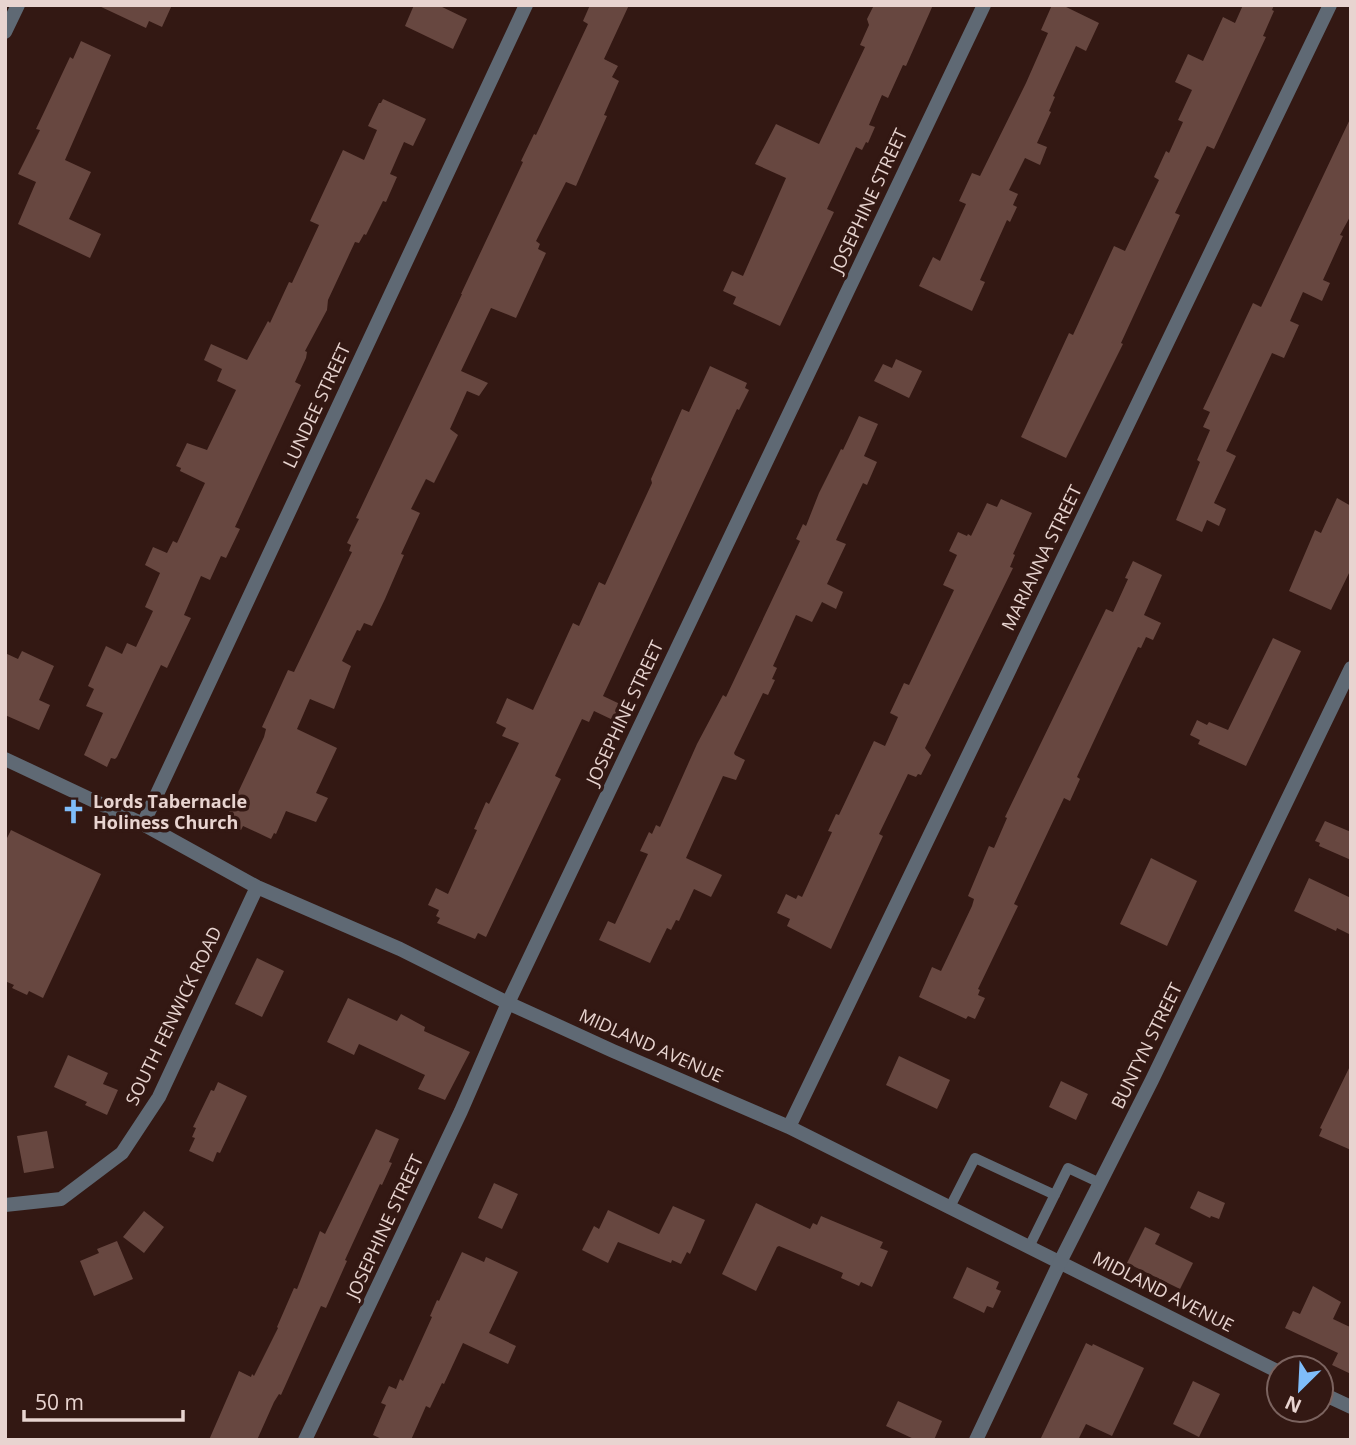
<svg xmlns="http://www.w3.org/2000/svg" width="1356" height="1445" font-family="'Open Sans',sans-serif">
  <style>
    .building { fill: #674740 }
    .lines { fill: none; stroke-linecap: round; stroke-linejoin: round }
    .service { stroke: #5f6974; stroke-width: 10 }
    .minor { stroke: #5f6974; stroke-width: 14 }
    .tertiary { stroke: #5f6974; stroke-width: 14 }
    .labels { text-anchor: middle; stroke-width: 7; stroke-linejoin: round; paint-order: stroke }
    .street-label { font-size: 18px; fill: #e8d4d0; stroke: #331813 }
    .poi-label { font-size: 18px; font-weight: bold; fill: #e8d4d0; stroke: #331813; text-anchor: start }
  </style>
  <rect width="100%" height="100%" fill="#331813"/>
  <!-- building -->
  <path class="building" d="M 97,5 L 172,5 L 162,27 L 149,21 L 146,28 Z
    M 414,5 L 438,5 L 467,19 L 453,49 L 405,26 Z
    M 590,5 L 629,5 L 604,59 L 618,66 L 612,77 L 619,81 L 604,115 L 607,116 L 576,186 L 566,182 L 536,241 L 540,244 L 538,249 L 546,253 L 516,318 L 491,308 L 461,371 L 488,383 L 479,396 L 467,391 L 450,429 L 458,435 L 434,483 L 426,479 L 411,509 L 420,513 L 401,554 L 404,555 L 385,599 L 372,626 L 364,623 L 360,631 L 357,630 L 342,661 L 351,666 L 334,709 L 310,699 L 297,729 L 337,748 L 316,793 L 328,798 L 316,822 L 286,811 L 276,834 L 274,833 L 271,839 L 243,826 L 241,830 L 226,823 L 229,817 L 227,816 L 264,737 L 266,729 L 262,727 L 288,670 L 294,672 L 352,552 L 349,551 L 351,545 L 347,543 L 359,519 L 356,518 L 462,294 L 461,294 L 523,162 L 521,161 L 534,134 L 536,135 L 588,24 L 583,21 Z
    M 874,5 L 933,5 L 906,66 L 903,65 L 888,98 L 882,95 L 869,125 L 875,127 L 868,143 L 866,142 L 862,150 L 856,147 L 827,209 L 834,212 L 780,326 L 733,304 L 736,297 L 723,291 L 732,271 L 743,276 L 786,178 L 755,164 L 776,124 L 819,144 L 865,47 L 860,45 L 869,25 L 867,19 Z
    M 1052,5 L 1062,5 L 1099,23 L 1086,51 L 1076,46 L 1053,96 L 1055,97 L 1049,111 L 1051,112 L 1037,143 L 1047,147 L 1040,165 L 1025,158 L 1009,190 L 1018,194 L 1013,205 L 1017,207 L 1010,222 L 1007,220 L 980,280 L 985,282 L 972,311 L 919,286 L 933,257 L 940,261 L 966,204 L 959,201 L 972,173 L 980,176 L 1026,83 L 1048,33 L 1041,30 Z
    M 1243,5 L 1274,5 L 1272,10 L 1274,11 L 1263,36 L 1266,37 L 1214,149 L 1207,146 L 1175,213 L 1180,215 L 1121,343 L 1123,344 L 1066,458 L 1021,437 L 1069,333 L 1073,335 L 1114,246 L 1125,251 L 1159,180 L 1154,177 L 1166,151 L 1169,153 L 1183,122 L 1178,120 L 1192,90 L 1175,82 L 1188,54 L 1203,61 L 1223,17 L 1235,23 Z
    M 81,41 L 111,55 L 65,160 L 91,172 L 69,219 L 101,234 L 90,258 L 18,224 L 36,182 L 18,174 L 40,130 L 36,129 L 46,108 L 70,57 L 73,59 Z
    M 383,99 L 426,119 L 413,146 L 404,142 L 390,174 L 397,177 L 386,202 L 383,201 L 366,235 L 364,234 L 359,243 L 355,242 L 328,300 L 327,310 L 305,351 L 307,352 L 306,358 L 295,382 L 301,385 L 235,527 L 240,529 L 226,558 L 221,556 L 210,580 L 201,576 L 184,615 L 191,618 L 167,668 L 161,665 L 117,757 L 115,759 L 111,758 L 107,767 L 84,755 L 103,713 L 86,706 L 94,689 L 88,686 L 106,646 L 122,654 L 127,643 L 136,647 L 153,611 L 145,607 L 160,573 L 145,565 L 153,547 L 167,553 L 173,541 L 177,543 L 205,483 L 180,471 L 181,468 L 176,466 L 187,443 L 207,450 L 236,390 L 217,381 L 222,369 L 204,360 L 211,344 L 247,360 L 268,321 L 270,323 L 289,282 L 292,283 L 319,225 L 310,221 L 343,150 L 364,160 L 377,130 L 368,126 L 379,103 L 381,103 Z
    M 1351,117 L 1351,215 L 1340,235 L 1343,236 L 1323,280 L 1330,283 L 1322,301 L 1303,292 L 1290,321 L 1299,325 L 1284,358 L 1272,353 L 1226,451 L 1236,456 L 1214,503 L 1226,509 L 1219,526 L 1207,520 L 1202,532 L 1176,520 L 1200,462 L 1197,460 L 1210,430 L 1203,427 L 1210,412 L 1203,409 L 1253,303 L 1261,307 Z
    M 896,359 L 922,371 L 909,398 L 874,381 L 883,364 L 892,368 Z
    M 710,366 L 747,383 L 745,388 L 749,390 L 739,410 L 737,409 L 603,696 L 620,704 L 613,720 L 594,711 L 589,722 L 582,719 L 555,776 L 561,779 L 486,937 L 478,933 L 475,939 L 437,923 L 440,918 L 436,916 L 439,910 L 428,905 L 436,888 L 448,894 L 477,830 L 474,829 L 486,802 L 489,804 L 519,743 L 502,736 L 506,728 L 496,723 L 507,698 L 533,710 L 573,623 L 579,626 L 599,582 L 605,585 L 652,483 L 651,479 L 682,409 L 689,412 Z
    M 859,416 L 878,424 L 864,456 L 877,462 L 867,485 L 863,483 L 836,540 L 846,544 L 827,584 L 843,592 L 836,609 L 822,602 L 812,622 L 796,615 L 773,666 L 777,668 L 772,679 L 775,680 L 768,695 L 763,693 L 734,753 L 735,755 L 745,760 L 736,780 L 723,776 L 686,858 L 722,875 L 711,897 L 694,889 L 679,921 L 676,920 L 671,930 L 667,928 L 650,963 L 599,940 L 608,921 L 615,924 L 648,854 L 640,851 L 649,832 L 652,834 L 656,825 L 660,827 L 697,744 L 723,695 L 726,697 L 800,541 L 796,539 L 803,524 L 806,526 L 819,493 L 841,449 L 843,450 Z
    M 1337,498 L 1351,506 L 1351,569 L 1331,610 L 1289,591 L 1315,530 L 1321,533 Z
    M 1001,499 L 1032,513 L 1013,554 L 1015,555 L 1010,567 L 1013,568 L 925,748 L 931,755 L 921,775 L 918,774 L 916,777 L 908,774 L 879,834 L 883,836 L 831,949 L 787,926 L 790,919 L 777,913 L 786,894 L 796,899 L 798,895 L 802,897 L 832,832 L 828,831 L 836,814 L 839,815 L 874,741 L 885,746 L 898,717 L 890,713 L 904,683 L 909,685 L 954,590 L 943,585 L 957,555 L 949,551 L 958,532 L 967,536 L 968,534 L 971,536 L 987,503 L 997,507 Z
    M 1133,561 L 1162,575 L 1144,615 L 1161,623 L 1153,640 L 1146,637 L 1141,648 L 1138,647 L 1120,685 L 1077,777 L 1080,779 L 1070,801 L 1064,798 L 1014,904 L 1018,906 L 978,989 L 980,990 L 978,995 L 985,998 L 975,1019 L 968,1016 L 966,1019 L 919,997 L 932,967 L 941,971 L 972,906 L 974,899 L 968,896 L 989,846 L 994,848 L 1007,818 L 1005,817 L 1106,609 L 1113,612 L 1128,579 L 1125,578 Z
    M 1273,638 L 1301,651 L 1246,766 L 1198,744 L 1200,740 L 1190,735 L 1197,720 L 1207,725 L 1209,722 L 1228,730 Z
    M 22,651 L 54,666 L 39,700 L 50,705 L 39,730 L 5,715 L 5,653 L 18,659 Z
    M 1325,821 L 1351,832 L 1351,860 L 1319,846 L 1320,843 L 1315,841 Z
    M 11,830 L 101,874 L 43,998 L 29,991 L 27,995 L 12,988 L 14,985 L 5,981 L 5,842 Z
    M 1151,858 L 1197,881 L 1167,946 L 1120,924 Z
    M 1309,878 L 1351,898 L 1351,935 L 1337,928 L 1336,931 L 1294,911 Z
    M 257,958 L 284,971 L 262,1017 L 235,1004 Z
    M 348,998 L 397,1021 L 401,1014 L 425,1027 L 424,1031 L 470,1052 L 445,1100 L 418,1089 L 425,1075 L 359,1044 L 354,1055 L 327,1042 Z
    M 68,1055 L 108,1073 L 103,1084 L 118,1090 L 107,1115 L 85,1105 L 87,1102 L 54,1087 Z
    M 899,1056 L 950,1080 L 937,1109 L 886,1085 Z
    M 1351,1064 L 1351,1150 L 1319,1136 L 1322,1129 L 1320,1128 Z
    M 1061,1081 L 1088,1094 L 1076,1120 L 1049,1107 Z
    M 218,1082 L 247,1096 L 220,1153 L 217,1152 L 213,1162 L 189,1151 L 195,1138 L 192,1137 L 196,1128 L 193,1127 L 211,1090 L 214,1091 Z
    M 376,1129 L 399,1139 L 389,1162 L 392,1163 L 382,1185 L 380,1184 L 345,1260 L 347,1261 L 326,1308 L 321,1306 L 281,1395 L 279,1394 L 274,1402 L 257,1440 L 209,1440 L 239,1371 L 251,1377 L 252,1374 L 254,1376 L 278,1328 L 277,1327 L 294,1288 L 297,1289 L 320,1231 L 325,1234 Z
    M 47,1131 L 54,1168 L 24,1173 L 17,1136 Z
    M 494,1183 L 518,1194 L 502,1229 L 478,1218 Z
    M 1198,1191 L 1225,1203 L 1219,1219 L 1211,1216 L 1210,1218 L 1190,1208 Z
    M 756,1203 L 810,1229 L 813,1223 L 817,1225 L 821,1216 L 883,1242 L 880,1248 L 888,1251 L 872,1287 L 861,1282 L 859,1286 L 841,1278 L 843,1273 L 779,1246 L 777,1247 L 756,1291 L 722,1274 Z
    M 673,1206 L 705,1220 L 690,1254 L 687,1252 L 681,1264 L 672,1260 L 671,1263 L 618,1242 L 608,1263 L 582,1250 L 594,1226 L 599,1229 L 608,1210 L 659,1234 Z
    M 144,1211 L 164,1227 L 144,1253 L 123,1237 Z
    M 1145,1227 L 1160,1234 L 1155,1244 L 1193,1263 L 1180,1289 L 1127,1263 Z
    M 117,1241 L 133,1279 L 94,1296 L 80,1261 L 99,1253 L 97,1249 Z
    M 462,1252 L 484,1262 L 486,1257 L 518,1272 L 489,1333 L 516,1346 L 508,1364 L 463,1343 L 444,1384 L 442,1383 L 430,1408 L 426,1406 L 411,1440 L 384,1440 L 373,1435 L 386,1405 L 381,1403 L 389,1386 L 396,1389 L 400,1379 L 403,1381 L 432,1317 L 430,1316 L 437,1300 L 439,1301 Z
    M 967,1267 L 999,1282 L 996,1289 L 1001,1291 L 993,1308 L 987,1306 L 984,1313 L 953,1298 Z
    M 1313,1286 L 1341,1302 L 1333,1319 L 1350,1327 L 1351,1325 L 1351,1374 L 1332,1365 L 1338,1353 L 1285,1328 L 1293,1311 L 1300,1314 Z
    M 1086,1343 L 1092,1346 L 1093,1344 L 1144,1368 L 1132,1394 L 1112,1436 L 1086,1424 L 1078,1440 L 1040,1440 Z
    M 1193,1381 L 1220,1394 L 1199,1437 L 1173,1424 Z
    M 898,1401 L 942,1421 L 934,1440 L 916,1440 L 886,1426 Z"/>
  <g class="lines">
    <!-- service -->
    <path class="service" d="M 950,1207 L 975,1158 L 1055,1195
      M 1029,1247 L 1068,1168 L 1100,1183"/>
    <!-- minor -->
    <path class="minor" d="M 5,759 L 143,824 L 257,887 L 400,949 L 508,1003 L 613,1051 L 789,1127 L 1279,1372
      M 143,824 L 526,5
      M 789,1127 L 1330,5
      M 5,1205 L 61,1199 L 122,1153 L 159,1097 L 257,887
      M 1321,1393 L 1351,1407
      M 305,1440 L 461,1111 L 508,1003 L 984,5"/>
    <!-- tertiary -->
    <path class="tertiary" d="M 5,32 L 18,5
      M 976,1440 L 1060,1262 L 1152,1080 L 1351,668"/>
  </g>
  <!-- icons -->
  <defs>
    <symbol id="church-bare" viewBox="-9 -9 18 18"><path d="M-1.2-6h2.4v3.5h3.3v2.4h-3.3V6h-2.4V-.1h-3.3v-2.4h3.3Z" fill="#7fbdfa" stroke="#331813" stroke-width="2.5" paint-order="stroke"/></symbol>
  </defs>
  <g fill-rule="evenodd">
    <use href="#church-bare" x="56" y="794" width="35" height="35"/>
  </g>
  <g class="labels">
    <!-- street labels -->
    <g class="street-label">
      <text transform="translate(869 201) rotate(-65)" y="6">JOSEPHINE STREET</text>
      <text transform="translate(317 406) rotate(-65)" y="6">LUNDEE STREET</text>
      <text transform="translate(1042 558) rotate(-64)" y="6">MARIANNA STREET</text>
      <text transform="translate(625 713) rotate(-65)" y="6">JOSEPHINE STREET</text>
      <text transform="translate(174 1016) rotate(-64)" y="6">SOUTH FENWICK ROAD</text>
      <text transform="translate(651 1046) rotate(24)" y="6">MIDLAND AVENUE</text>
      <text transform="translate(1147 1046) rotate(-64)" y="6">BUNTYN STREET</text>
      <text transform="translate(385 1227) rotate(-65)" y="6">JOSEPHINE STREET</text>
      <text transform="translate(1163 1292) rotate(27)" y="6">MIDLAND AVENUE</text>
    </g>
    <!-- poi labels -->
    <g class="poi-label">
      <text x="93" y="808">Lords Tabernacle<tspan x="93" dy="21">Holiness Church</tspan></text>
    </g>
  </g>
  <!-- border -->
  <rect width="1356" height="1445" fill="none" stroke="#e8d4d0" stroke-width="14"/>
  <!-- north arrow -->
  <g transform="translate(1300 1389) rotate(204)"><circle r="33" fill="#331813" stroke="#7b635f" stroke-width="2"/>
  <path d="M0-5L12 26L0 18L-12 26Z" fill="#7fbdfa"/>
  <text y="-10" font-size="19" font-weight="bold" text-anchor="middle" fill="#e8d4d0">N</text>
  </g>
  <!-- scale -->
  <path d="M24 1410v10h159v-10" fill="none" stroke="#e8d4d0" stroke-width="3.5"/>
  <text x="35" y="1410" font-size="21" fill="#e8d4d0" stroke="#331813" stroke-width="5" paint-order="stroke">50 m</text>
</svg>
